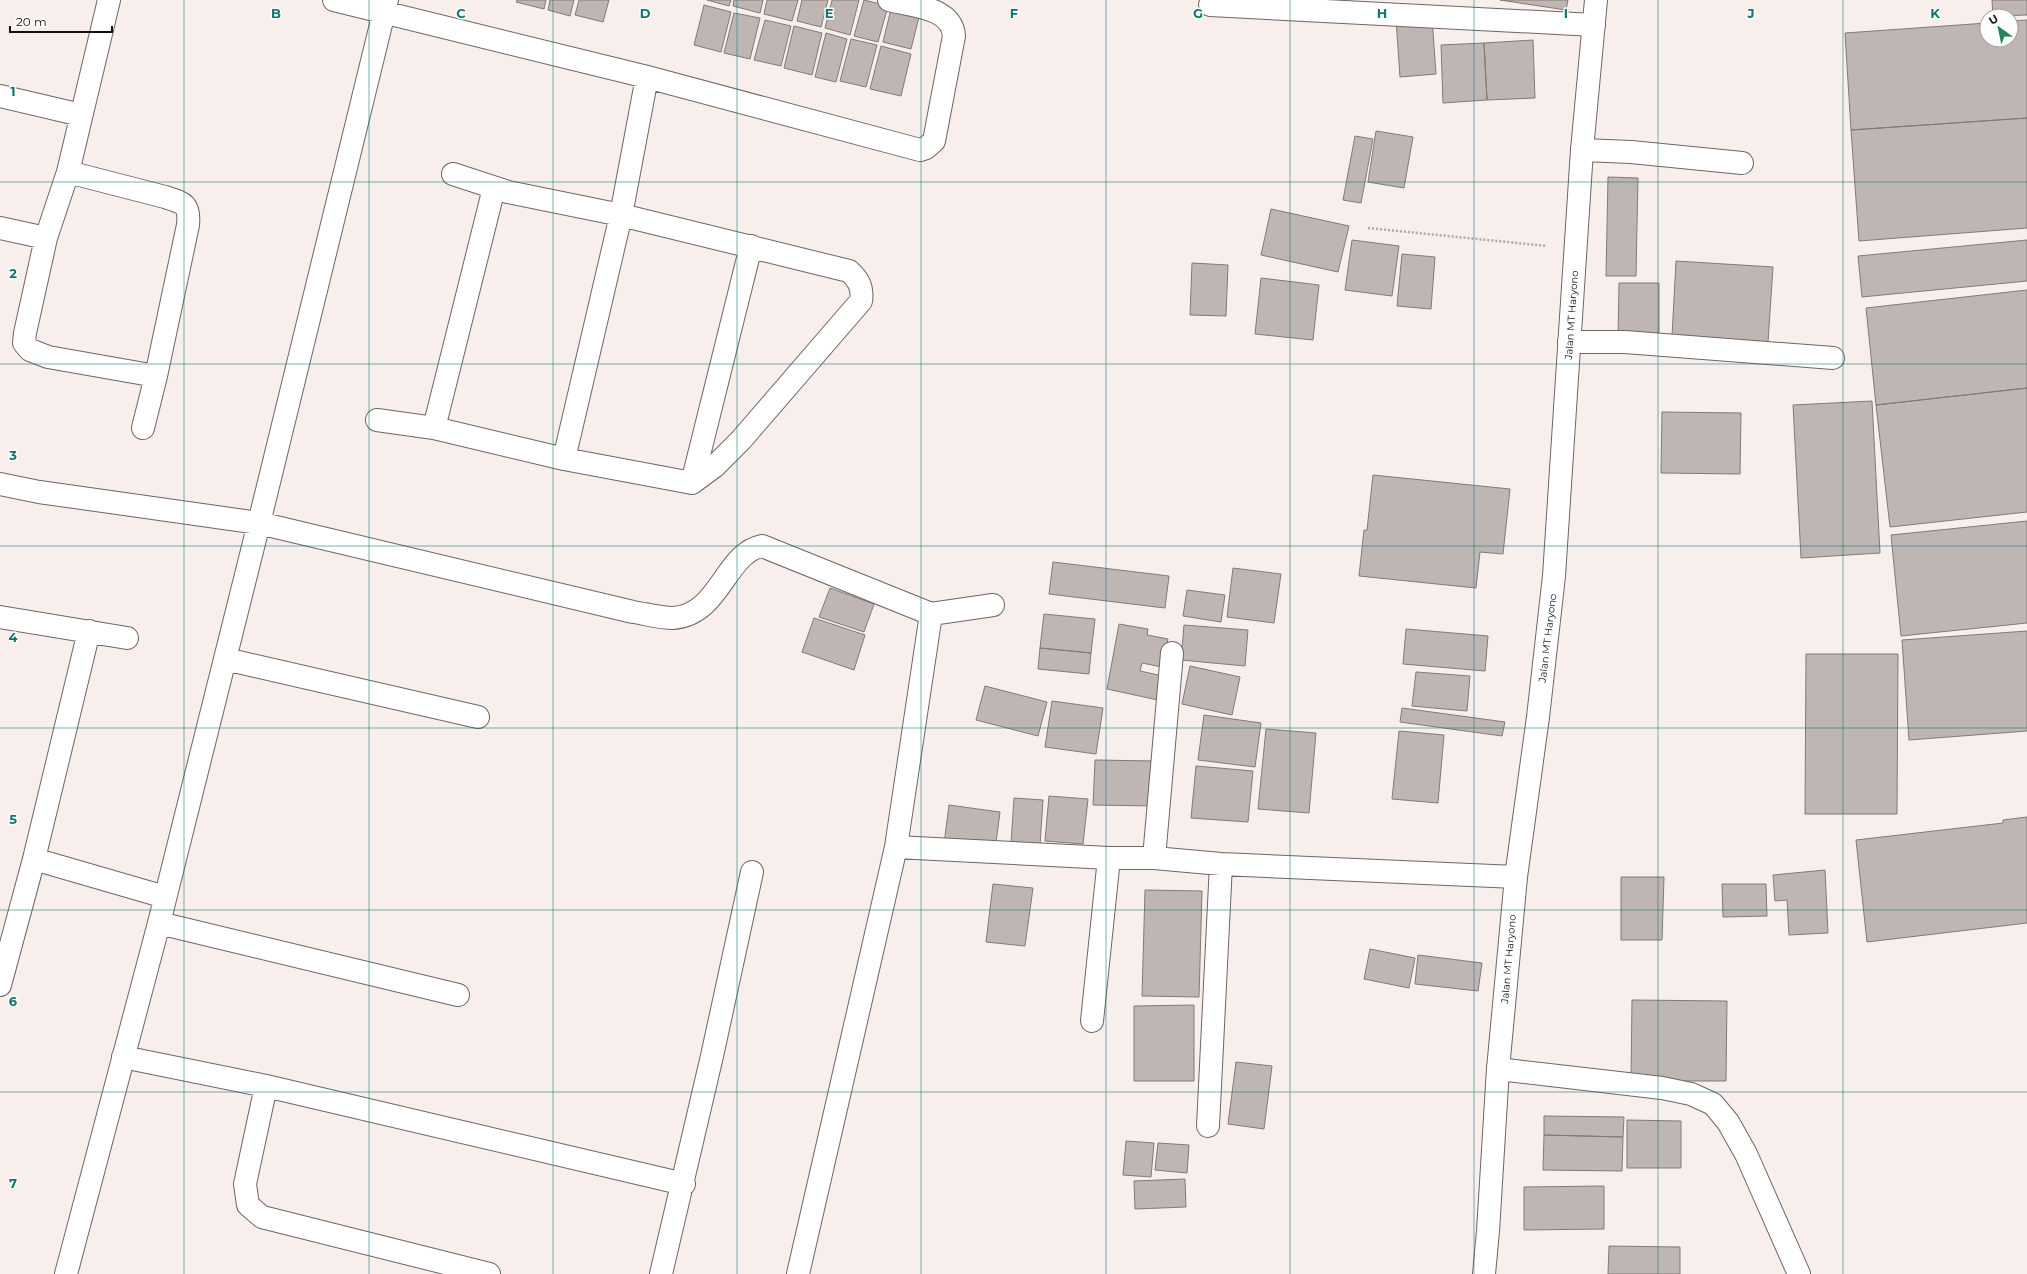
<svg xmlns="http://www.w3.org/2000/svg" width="2027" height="1274" font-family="Montserrat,sans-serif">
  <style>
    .building { fill: #bfb6b3; stroke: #827a77 }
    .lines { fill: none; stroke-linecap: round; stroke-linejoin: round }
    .minor-casing { stroke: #6e6663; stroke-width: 24 }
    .major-casing { stroke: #6e6663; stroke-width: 24 }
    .path { stroke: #aea7a5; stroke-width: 2.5; stroke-dasharray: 2 2; stroke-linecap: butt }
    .minor { stroke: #fff; stroke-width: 22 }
    .major { stroke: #fff; stroke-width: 22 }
    .grid { fill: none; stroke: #0f766e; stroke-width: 1; stroke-opacity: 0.55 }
    .labels { text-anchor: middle; stroke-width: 3; stroke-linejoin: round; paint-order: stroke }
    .street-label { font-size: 10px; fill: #13100f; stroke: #fefefe }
    .grid-label { font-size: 13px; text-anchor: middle; font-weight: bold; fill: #0f766e; stroke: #fefefe; stroke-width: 3; stroke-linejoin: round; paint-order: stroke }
  </style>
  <rect width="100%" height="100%" fill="#f8eeec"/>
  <!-- building -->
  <path class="building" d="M 517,0 L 546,0 L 544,9 L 516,2 Z
    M 550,0 L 574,0 L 570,16 L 548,10 Z
    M 579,0 L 609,0 L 603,22 L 575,15 Z
    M 707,0 L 731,0 L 729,6 Z
    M 734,0 L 763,0 L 760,13 L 733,6 Z
    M 767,0 L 798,0 L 792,21 L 764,14 Z
    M 802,0 L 828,0 L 821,27 L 797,21 Z
    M 832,0 L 859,0 L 850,35 L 825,28 Z
    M 864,0 L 888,6 L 878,42 L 854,36 Z
    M 1500,0 L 1568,0 L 1566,10 Z
    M 1992,0 L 2027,0 L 2027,15 L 1993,16 Z
    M 704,5 L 731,12 L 721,52 L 694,45 Z
    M 892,5 L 920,13 L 911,49 L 883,42 Z
    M 734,13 L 760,18 L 750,59 L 724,53 Z
    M 1432,17 L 1436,74 L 1400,77 L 1396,19 Z
    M 765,20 L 791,26 L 781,66 L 754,60 Z
    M 2027,20 L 2027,118 L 1851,130 L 1845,33 L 1987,23 L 1987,40 L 2011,40 L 2011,21 Z
    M 794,26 L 822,33 L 812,75 L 784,68 Z
    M 826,33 L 847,39 L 836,82 L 815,77 Z
    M 851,39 L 877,45 L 866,87 L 840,81 Z
    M 1533,40 L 1535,98 L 1487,100 L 1484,43 Z
    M 1484,43 L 1487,100 L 1443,103 L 1441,45 Z
    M 881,46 L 911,54 L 901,96 L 870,89 Z
    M 2027,118 L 2027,228 L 1859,241 L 1851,130 Z
    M 1376,131 L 1413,137 L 1404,188 L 1368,182 Z
    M 1355,136 L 1373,139 L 1361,203 L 1343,200 Z
    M 1608,177 L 1638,178 L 1636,276 L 1606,276 Z
    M 1271,209 L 1349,226 L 1338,272 L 1261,255 Z
    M 1352,240 L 1399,246 L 1392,296 L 1345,290 Z
    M 2027,240 L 2027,281 L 1862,297 L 1858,256 Z
    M 1402,254 L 1435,257 L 1431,309 L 1397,306 Z
    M 1676,261 L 1773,267 L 1768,342 L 1672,336 Z
    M 1192,263 L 1228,265 L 1226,316 L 1190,315 Z
    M 1261,278 L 1319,285 L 1313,340 L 1255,334 Z
    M 1619,283 L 1659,283 L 1659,339 L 1618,339 Z
    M 2027,290 L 2027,388 L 1876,405 L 1866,308 Z
    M 2027,388 L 2027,512 L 1890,527 L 1876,405 Z
    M 1872,401 L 1880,553 L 1801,558 L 1793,405 Z
    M 1662,412 L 1741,413 L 1740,474 L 1661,473 Z
    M 1373,475 L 1510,489 L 1503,554 L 1480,552 L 1476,588 L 1359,576 L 1364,530 L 1367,530 Z
    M 2027,521 L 2027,623 L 1901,636 L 1891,535 Z
    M 1053,562 L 1169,576 L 1165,608 L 1049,594 Z
    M 1233,568 L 1281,574 L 1274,623 L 1227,617 Z
    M 830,588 L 874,604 L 864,632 L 819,617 Z
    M 1187,590 L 1225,595 L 1221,622 L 1183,616 Z
    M 1044,614 L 1095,619 L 1091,653 L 1040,648 Z
    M 814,618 L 865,635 L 854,670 L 802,652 Z
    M 1119,624 L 1148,629 L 1147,635 L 1168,639 L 1162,667 L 1142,663 L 1140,671 L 1163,676 L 1158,700 L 1107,689 Z
    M 1184,625 L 1248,630 L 1245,666 L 1181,660 Z
    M 1406,629 L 1488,636 L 1485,671 L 1403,664 Z
    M 2027,631 L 2027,731 L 1909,740 L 1902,640 Z
    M 1040,648 L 1091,653 L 1089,674 L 1038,669 Z
    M 1806,654 L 1898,654 L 1897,814 L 1805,814 Z
    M 1190,666 L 1240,677 L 1232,715 L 1182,704 Z
    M 1416,672 L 1470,676 L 1467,711 L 1412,706 Z
    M 985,686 L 1047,702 L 1038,736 L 976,720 Z
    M 1052,701 L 1103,708 L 1096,754 L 1045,747 Z
    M 1402,708 L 1505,722 L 1502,736 L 1400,722 Z
    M 1204,715 L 1261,723 L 1255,767 L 1198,760 Z
    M 1266,729 L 1316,733 L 1309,813 L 1258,809 Z
    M 1399,731 L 1444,735 L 1438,803 L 1392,799 Z
    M 1095,760 L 1156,761 L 1154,806 L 1093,805 Z
    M 1196,766 L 1253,771 L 1248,822 L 1191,818 Z
    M 1049,796 L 1088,799 L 1083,844 L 1045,841 Z
    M 1014,798 L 1043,800 L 1040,845 L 1011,843 Z
    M 949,805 L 1000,812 L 995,850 L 944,844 Z
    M 2027,817 L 2027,923 L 1867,942 L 1856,840 L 2003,823 L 2003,820 Z
    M 1825,870 L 1828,933 L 1789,935 L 1787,900 L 1775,901 L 1773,875 Z
    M 1621,877 L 1664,877 L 1662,940 L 1621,940 Z
    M 993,884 L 1033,888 L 1025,946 L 986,942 Z
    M 1722,884 L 1766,884 L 1767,916 L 1723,917 Z
    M 1145,890 L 1202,891 L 1199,997 L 1142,996 Z
    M 1370,949 L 1415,958 L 1409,988 L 1364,979 Z
    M 1418,955 L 1482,963 L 1478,991 L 1415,984 Z
    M 1632,1000 L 1727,1001 L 1726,1081 L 1631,1081 Z
    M 1194,1005 L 1194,1081 L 1134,1081 L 1134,1006 Z
    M 1236,1062 L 1272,1066 L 1264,1129 L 1228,1124 Z
    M 1544,1116 L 1624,1117 L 1623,1137 L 1544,1135 Z
    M 1627,1120 L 1681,1121 L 1681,1168 L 1627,1168 Z
    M 1544,1135 L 1623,1137 L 1622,1171 L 1543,1170 Z
    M 1126,1141 L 1154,1143 L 1151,1177 L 1123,1175 Z
    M 1158,1143 L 1189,1145 L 1187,1173 L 1155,1170 Z
    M 1185,1179 L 1186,1207 L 1135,1209 L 1134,1181 Z
    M 1604,1186 L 1604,1229 L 1524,1230 L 1524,1187 Z
    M 1609,1246 L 1680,1247 L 1680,1274 L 1608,1274 Z"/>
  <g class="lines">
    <defs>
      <path id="minor" d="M 334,0 L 647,77 L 920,150 L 926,148 L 934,141 L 954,36 C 952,7 912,6 889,0
        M 1210,5 L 1594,25
        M 0,96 L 81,115
        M 1582,150 L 1631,152 L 1742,163
        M 68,172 L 165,197 C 184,203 190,204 188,225 L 156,376 L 48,357 L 30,350 L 24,343 L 25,333 L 46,238 L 68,172 L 109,0
        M 453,174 L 508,192 L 621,215 L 849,271 C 859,280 863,288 861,301 L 741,440 L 715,466 L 692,483 L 564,459 L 621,215 L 647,77
        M 0,228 L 46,238
        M 1569,342 L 1625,342 L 1833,358
        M 377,420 L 434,428 L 564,459
        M 143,428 L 156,376
        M 434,428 L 494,188
        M 692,483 L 751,246
        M 0,484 L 39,492 L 259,523 L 633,612 C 646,614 660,618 673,618 C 720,615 725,553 762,546 L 931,614 L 896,847 L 798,1274
        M 931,614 L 993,605
        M 0,617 L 127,638
        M 89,631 L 34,859 L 165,897
        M 225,659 L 478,717
        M 896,847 L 1109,858 L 1154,858 L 1221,864 L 1516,877
        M 1154,858 L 1172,653
        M 159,923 L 458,995
        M 0,985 L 34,859
        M 1092,1021 L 1109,858
        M 123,1057 L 266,1086 L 684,1184
        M 1498,1069 L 1662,1088 L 1691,1094 L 1713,1104 L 1728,1122 L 1746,1154 L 1799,1274
        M 266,1086 L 245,1184 L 248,1205 L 262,1217 L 489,1274
        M 1208,1126 L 1221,864
        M 66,1274 L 159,923 L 259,523 L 387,0
        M 661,1274 L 712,1056 L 752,872"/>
      <path id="major" d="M 1484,1274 L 1488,1231 L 1498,1069 L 1516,877 L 1538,717 L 1554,576 L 1582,150 L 1596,0"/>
    </defs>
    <!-- minor casing -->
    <use href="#minor" class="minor-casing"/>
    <!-- major casing -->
    <use href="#major" class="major-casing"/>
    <!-- path -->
    <path class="path" d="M 1368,228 L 1547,246"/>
    <!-- minor -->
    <use href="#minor" class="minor"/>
    <!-- major -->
    <use href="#major" class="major"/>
  </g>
  <!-- grid -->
  <path class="grid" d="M 184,0 L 184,1274M 369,0 L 369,1274M 553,0 L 553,1274M 737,0 L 737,1274M 921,0 L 921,1274M 1106,0 L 1106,1274M 1290,0 L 1290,1274M 1474,0 L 1474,1274M 1658,0 L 1658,1274M 1843,0 L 1843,1274M 0,182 L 2027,182M 0,364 L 2027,364M 0,546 L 2027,546M 0,728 L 2027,728M 0,910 L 2027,910M 0,1092 L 2027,1092"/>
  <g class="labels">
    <!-- street labels -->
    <g class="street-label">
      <text transform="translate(1571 315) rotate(-86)" y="4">Jalan MT Haryono</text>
      <text transform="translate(1547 638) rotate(-83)" y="4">Jalan MT Haryono</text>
      <text transform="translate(1508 959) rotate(-85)" y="4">Jalan MT Haryono</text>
    </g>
  </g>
  <g class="grid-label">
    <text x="276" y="18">B</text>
    <text x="461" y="18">C</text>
    <text x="645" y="18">D</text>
    <text x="829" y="18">E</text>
    <text x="1014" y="18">F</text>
    <text x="1198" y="18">G</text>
    <text x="1382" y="18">H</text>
    <text x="1566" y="18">I</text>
    <text x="1751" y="18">J</text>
    <text x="1935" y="18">K</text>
    <text x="13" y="96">1</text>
    <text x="13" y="278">2</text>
    <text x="13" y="460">3</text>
    <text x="13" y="642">4</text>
    <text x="13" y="824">5</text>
    <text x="13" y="1006">6</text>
    <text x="13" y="1188">7</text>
  </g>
  <!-- north arrow -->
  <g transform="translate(1999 28) rotate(327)"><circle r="19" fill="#fefefe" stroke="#a09f9e"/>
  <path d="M0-3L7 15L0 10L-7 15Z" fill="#22845c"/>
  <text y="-6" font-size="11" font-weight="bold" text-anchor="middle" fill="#13100f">U</text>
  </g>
  <!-- scale -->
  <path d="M10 26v6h102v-6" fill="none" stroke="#13100f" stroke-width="2"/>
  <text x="16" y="26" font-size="12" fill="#13100f" stroke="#fefefe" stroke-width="3" paint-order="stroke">20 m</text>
</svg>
